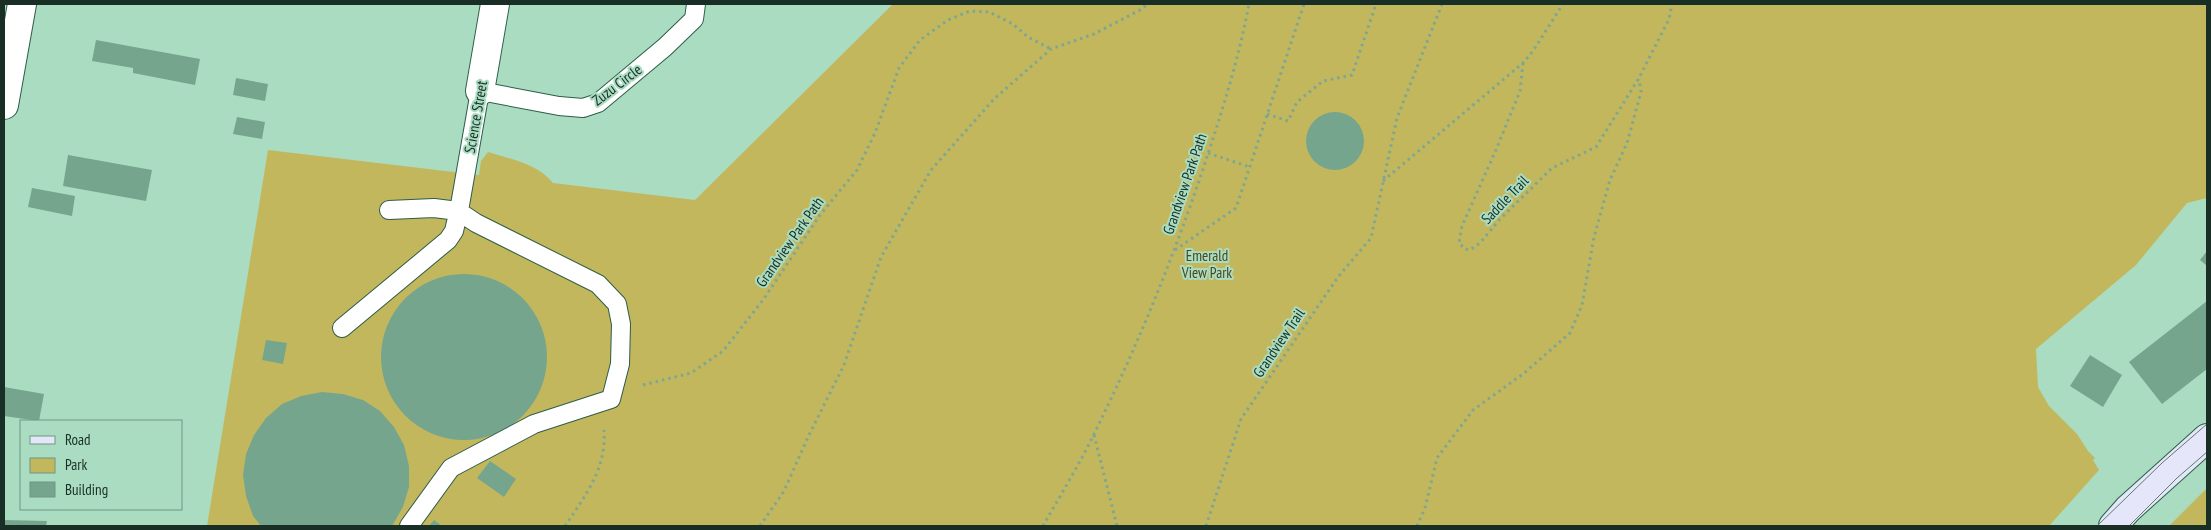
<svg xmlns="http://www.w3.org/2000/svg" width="2211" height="530" font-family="'PT Sans Narrow',sans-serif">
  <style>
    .green { fill: #c3b75d }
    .building { fill: #75a68d }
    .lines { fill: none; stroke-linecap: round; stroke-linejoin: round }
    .lane-casing { stroke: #2d5d47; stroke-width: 20 }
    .street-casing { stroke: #2d5d47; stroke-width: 30 }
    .secondary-casing { stroke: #2d5d47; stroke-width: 30 }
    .path { stroke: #7da791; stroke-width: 3; stroke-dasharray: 2.5 4; stroke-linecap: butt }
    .lane { stroke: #fff; stroke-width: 18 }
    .street { stroke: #fff; stroke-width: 28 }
    .secondary { stroke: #e5e6fa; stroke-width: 28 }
    .tram { stroke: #5a7c6b; stroke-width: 1 }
    .labels { text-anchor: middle; stroke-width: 4; stroke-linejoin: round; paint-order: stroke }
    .street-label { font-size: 15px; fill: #192e24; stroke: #a9dcc1 }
    .park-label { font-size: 15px; fill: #4b451d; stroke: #a9dcc1 }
  </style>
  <rect width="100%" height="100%" fill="#a9dcc1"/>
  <!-- green -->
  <path class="green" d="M 893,4 L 2207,4 L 2207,198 L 2187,203 L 2136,265 L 2036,349 L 2038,387 L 2049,406 L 2077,434 L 2088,451 L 2095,458 L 2093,460 L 2099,470 L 2049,526 L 207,526 L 268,150 L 479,175 L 481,161 L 488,152 C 511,159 538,164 553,183 L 695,200 Z
    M 2207,488 L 2207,526 L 2169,526 Z"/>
  <!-- building -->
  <path class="building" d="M 96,40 L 200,59 L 195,85 L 133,73 L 133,68 L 92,61 Z
    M 236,78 L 268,84 L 265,101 L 233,95 Z
    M1306 141a29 29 0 1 1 58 0a29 29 0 1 1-58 0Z
    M 237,117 L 265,122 L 262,139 L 233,134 Z
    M 68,155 L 152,170 L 146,201 L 63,186 Z
    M 32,188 L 75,196 L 72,216 L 28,207 Z
    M 2207,251 L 2207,266 L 2200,260 Z
    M381 357a83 83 0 1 1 166 0a83 83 0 1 1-166 0Z
    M 2207,301 L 2207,369 L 2162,404 L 2129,362 Z
    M 266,340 L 287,343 L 283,364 L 262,360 Z
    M 2090,355 L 2122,375 L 2103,407 L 2070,386 Z
    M 4,387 L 44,394 L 39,421 L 4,416 Z
    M 322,392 L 343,394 L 363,400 L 380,411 L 394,427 L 404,445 L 409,466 L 409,487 L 403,507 L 392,526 L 261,526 L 253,516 L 246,496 L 243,475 L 246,454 L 254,435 L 266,418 L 282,404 L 301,396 Z
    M 490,461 L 516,479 L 504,497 L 477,478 Z
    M 4,520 L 47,521 L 46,526 L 4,526 Z
    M 434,520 L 442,526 L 429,526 Z"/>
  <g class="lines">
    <defs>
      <path id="lane" d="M 389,210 L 434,208 L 458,211 L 476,223 L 598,284 L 617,304 L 621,324 L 620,364 L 611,399 L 534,424 L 451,468 L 409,526
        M 342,328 L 448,240 L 454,231 L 460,205 L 480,91 L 559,106 L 583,108 L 598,103 L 665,47 L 694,19 L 696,4"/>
      <path id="street" d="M 480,91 L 495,4
        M 4,105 L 22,4"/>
      <path id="secondary" d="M 2113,526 L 2128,509 L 2207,438"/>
    </defs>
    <!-- lane casing -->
    <use href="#lane" class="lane-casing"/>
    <!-- street casing -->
    <use href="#street" class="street-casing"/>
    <!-- secondary casing -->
    <use href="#secondary" class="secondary-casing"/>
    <!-- path -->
    <path class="path" d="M 1523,63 L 1520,91 L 1496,150 L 1462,226 L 1459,243 L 1465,249 L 1470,250 L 1480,243 L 1499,220 L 1552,168 L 1596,147 L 1639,78 L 1669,19 L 1672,4
      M 1267,114 L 1288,121 L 1297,102 L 1323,81 L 1352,75 L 1376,4
      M 1208,153 L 1250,167
      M 1383,181 L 1523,63 L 1533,51 L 1563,4
      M 1175,250 L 1236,208 L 1304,4
      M 643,385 L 691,373 L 723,351 L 763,300 L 820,215 L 857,170 L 875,133 L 899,68 L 920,40 L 948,20 L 970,11 L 989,12 L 1013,24 L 1028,37 L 1051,49
      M 1094,435 L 1117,526
      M 565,526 C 585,496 607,468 604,430
      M 760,526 L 784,491 L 809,435 L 844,365 L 881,257 L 931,170 L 994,99 L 1051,49 L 1094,34 L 1142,9 L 1147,4
      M 1043,526 C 1060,496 1079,465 1094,434 C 1135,351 1170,266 1200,178 C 1219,121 1238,63 1249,4
      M 1206,526 L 1241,419 L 1338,277 L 1371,238 L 1397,118 L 1442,4
      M 1417,526 L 1425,508 L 1437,458 L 1473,410 L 1523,374 L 1570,333 L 1582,305 L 1594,237 L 1610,180 L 1627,143 L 1641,92 L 1639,79"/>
    <!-- lane -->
    <use href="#lane" class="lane"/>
    <!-- street -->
    <use href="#street" class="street"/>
    <!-- secondary -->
    <use href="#secondary" class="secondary"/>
    <!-- tram -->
    <path class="tram" d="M 2097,526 L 2162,463 L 2207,424
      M 2129,526 L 2177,478 L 2207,452"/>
  </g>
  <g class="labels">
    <!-- street labels -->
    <g class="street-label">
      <text transform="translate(617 85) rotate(-37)" y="5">Zuzu Circle</text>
      <text transform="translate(476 117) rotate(-80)" y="5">Science Street</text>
      <text transform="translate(1185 184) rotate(-71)" y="5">Grandview Park Path</text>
      <text transform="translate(1505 200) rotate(-46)" y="5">Saddle Trail</text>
      <text transform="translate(790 242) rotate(-55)" y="5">Grandview Park Path</text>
      <text transform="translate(1279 343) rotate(-56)" y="5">Grandview Trail</text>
    </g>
    <!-- park labels -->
    <g class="park-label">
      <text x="1207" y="261">Emerald<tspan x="1207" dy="17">View Park</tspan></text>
    </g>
  </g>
  <!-- border -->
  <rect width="2211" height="530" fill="none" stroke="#192e24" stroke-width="10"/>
  <!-- legend -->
  <rect x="20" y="420" width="162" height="90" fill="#a9dcc1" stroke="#6f9682"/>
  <rect x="30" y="436" width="25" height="8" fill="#e5e6fa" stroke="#6f9682"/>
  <text x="65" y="445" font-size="15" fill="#192e24">Road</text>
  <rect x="30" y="458" width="25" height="15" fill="#c3b75d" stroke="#6f9682"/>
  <text x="65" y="470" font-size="15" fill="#192e24">Park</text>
  <rect x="30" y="482" width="25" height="15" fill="#75a68d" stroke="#6f9682"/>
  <text x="65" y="495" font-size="15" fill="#192e24">Building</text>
</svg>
